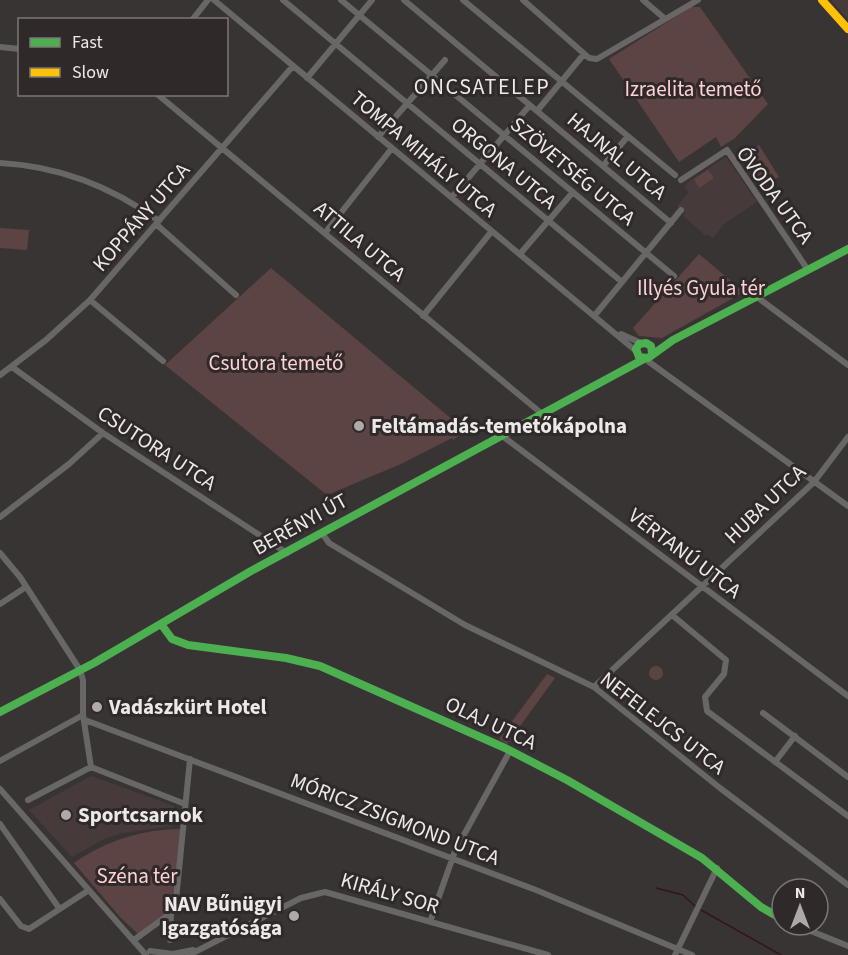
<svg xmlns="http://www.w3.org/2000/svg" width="848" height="955" font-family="'Source Sans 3',sans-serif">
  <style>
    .built { fill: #473a3a }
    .green { fill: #5c4344 }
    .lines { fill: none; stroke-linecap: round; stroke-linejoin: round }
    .stream { stroke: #331619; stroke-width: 1.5 }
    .street { stroke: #696666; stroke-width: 6 }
    .fast { stroke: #4caf50; stroke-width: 8 }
    .slow { stroke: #ffc107; stroke-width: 8 }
    .poi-dot { fill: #afaaaa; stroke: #302929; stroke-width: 2 }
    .labels { text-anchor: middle; stroke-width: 6; stroke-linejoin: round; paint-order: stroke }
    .park-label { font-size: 21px; fill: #fdd2d4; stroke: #302929 }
    .street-label { font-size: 21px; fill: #eee9e9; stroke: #302929 }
    .poi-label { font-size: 21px; font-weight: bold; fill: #eee9e9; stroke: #302929; text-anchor: start }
    .neighbourhood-label { font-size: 22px; letter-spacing: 1.5px; fill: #eee9e9; stroke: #302929 }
  </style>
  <rect width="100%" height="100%" fill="#393434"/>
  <!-- built -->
  <path class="built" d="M 831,0 L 848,0 L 848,19 Z
    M 726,157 L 757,202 L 724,224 L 713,238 L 708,234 L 706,236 L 683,216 L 685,213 L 677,206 L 689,192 L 684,187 L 688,182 Z
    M 91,776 L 174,806 L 172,826 L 123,833 L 104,839 L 72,857 L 29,810 Z"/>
  <!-- green -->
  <path class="green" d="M 691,7 L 700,7 L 768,104 L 735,138 L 721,147 L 716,137 L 679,162 L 609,59 Z
    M 759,145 L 779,177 L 764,186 L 744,154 Z
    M 708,170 L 714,178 L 699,188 L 694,179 Z
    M 0,228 L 29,230 L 27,250 L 0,248 Z
    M 699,254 L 744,292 L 662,338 L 639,336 L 633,328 Z
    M 271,268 L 466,431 L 453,440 L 452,438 L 401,464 L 327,495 L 165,365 Z
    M649 673a7 7 0 1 1 14 0a7 7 0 1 1-14 0Z
    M 547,674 L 555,678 L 507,744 L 499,739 Z
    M 183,829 L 174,907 L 138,934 L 120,917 L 74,863 C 107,840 143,829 183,829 Z"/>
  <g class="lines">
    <!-- stream -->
    <path class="stream" d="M 656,888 L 683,895 L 695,906
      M 701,910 L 781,955"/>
    <!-- street -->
    <path class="street" d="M 214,0 L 636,351
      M 283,0 L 622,282
      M 341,0 L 674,276
      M 404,0 L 671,223
      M 463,0 L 675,175
      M 523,0 L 589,58 L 597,59 L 698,0
      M 643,0 L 664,18
      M 192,20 L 208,0
      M 0,47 L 20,49
      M 307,78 L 372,0
      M 157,94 L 541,413
      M 537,111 L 584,54
      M 378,137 L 445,60
      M 0,163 C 58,166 112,187 159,221
      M 603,166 L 628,136
      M 681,180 L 727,150 L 808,270
      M 452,197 L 530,105
      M 156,224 L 236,295
      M 325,233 L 392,148
      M 520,254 L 573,192
      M 757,297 L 848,365
      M 90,300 L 163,361
      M 595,315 L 681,210
      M 423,316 L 492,231
      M 621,334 L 641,343
      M 645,359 L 848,506
      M 12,367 L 103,433 L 287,553
      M 0,375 L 46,340 L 90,300 L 293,66
      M 501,435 L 848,696
      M 0,517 L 69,464 L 103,433
      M 322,533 L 329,543 L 465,625 L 594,687 L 720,788 L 848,885
      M 0,553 L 20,577 L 80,670 L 83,680 L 83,715 L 91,767
      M 0,604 L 26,587
      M 672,615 L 726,660 L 724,674 L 705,697 L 707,711 L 848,816
      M 594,687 L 814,482 L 848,437
      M 763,713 L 848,777
      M 85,720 L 536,890 L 692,955
      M 0,761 L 83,715
      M 775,762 L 795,736
      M 0,789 L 146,955
      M 28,800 L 91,767 L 185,804
      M 0,824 L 59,908
      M 0,899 L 21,926 L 29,929 L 89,890
      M 430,922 L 455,851 L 510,751
      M 796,925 L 848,946
      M 134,940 L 175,910 L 190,759
      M 170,940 L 171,914
      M 150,951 L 173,954 L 193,950
      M 189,955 L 301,898 L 325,892 L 548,955
      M 675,955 L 717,868"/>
    <!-- fast -->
    <path class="fast" d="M 652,353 L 651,346 L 646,343 L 639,344 L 636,349 L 639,357 L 648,358 L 673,340 L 848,249
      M 161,624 L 172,639 L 188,645 L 286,658 L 320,666 L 505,748 L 567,780 L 702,858 L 761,907 L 782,919
      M 0,712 L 94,663 L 251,571 L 644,359"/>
    <!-- slow -->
    <path class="slow" d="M 822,0 L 848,29"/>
  </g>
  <!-- markers -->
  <g class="poi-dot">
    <circle cx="359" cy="426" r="6"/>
    <circle cx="97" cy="707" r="6"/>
    <circle cx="66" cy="815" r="6"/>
    <circle cx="294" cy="916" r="6"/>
  </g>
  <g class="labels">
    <!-- park labels -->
    <g class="park-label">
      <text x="693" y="96">Izraelita temető</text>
      <text x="701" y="295">Illyés Gyula tér</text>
      <text x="276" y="370">Csutora temető</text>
      <text x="137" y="883">Széna tér</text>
    </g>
    <!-- street labels -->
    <g class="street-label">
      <text transform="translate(424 154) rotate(40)" y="7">TOMPA MIHÁLY UTCA</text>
      <text transform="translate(617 156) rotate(40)" y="7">HAJNAL UTCA</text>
      <text transform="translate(504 163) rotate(40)" y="7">ORGONA UTCA</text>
      <text transform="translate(573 171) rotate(40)" y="7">SZÖVETSÉG UTCA</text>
      <text transform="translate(775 195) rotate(54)" y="7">ÓVODA UTCA</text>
      <text transform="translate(141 217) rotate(-49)" y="7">KOPPÁNY UTCA</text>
      <text transform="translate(360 241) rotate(40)" y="7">ATTILA UTCA</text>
      <text transform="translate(157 448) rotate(33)" y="7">CSUTORA UTCA</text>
      <text transform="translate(765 504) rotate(-44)" y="7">HUBA UTCA</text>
      <text transform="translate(300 524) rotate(-29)" y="7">BERÉNYI ÚT</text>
      <text transform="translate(685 553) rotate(37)" y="7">VÉRTANÚ UTCA</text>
      <text transform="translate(491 723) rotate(25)" y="7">OLAJ UTCA</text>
      <text transform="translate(663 723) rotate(38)" y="7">NEFELEJCS UTCA</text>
      <text transform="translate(395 819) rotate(21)" y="7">MÓRICZ ZSIGMOND UTCA</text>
      <text transform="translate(390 893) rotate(16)" y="7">KIRÁLY SOR</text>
    </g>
    <!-- poi labels -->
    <g class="poi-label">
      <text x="371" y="433">Feltámadás-temetőkápolna</text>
      <text x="109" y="714">Vadászkürt Hotel</text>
      <text x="78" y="822">Sportcsarnok</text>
      <text x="282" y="911" text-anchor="end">NAV Bűnügyi<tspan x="282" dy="24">Igazgatósága</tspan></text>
    </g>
    <!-- neighbourhood labels -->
    <g class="neighbourhood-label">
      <text x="482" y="94">ONCSATELEP</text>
    </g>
  </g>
  <!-- legend -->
  <rect x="18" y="18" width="210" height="78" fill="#302929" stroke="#7c7676" stroke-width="1.5"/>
  <rect x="30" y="38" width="30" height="9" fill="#4caf50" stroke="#7c7676" stroke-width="1.5"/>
  <text x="72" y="48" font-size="18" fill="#eee9e9">Fast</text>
  <rect x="30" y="68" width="30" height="9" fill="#ffc107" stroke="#7c7676" stroke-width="1.5"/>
  <text x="72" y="78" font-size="18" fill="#eee9e9">Slow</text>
  <!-- north arrow -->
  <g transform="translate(800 907)"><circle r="28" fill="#302929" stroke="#7c7676" stroke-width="1.5"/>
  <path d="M0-4.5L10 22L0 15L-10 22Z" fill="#afaaaa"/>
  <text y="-9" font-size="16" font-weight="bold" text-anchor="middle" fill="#eee9e9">N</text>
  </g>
</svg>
